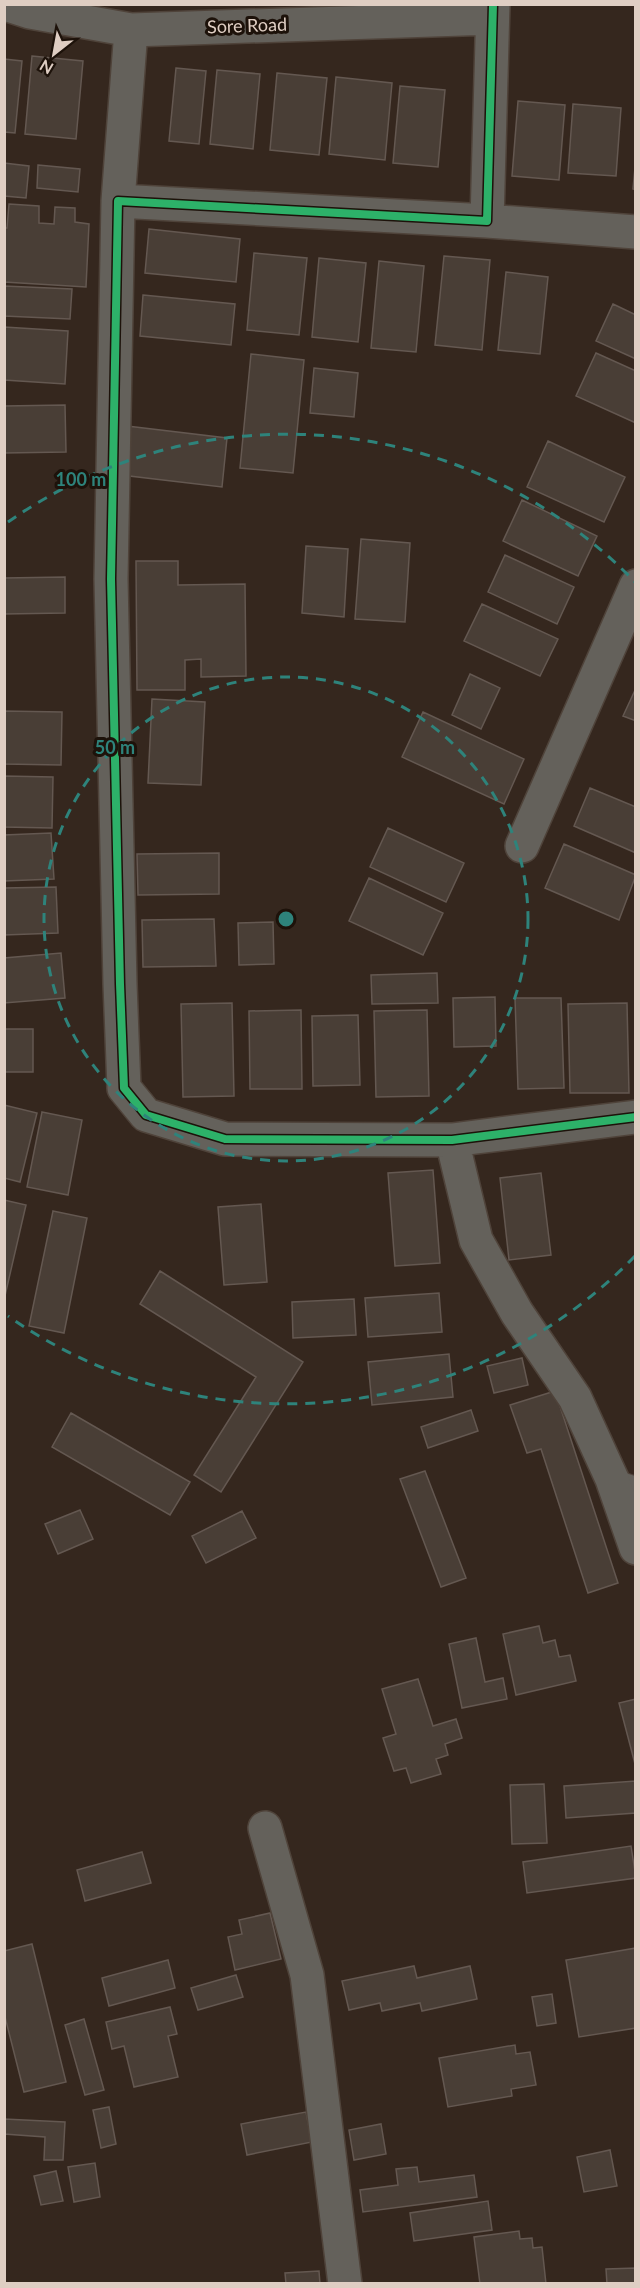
<svg xmlns="http://www.w3.org/2000/svg" width="640" height="2288" font-family="Lato,sans-serif">
  <style>
    .building { fill: #493e36; stroke: #645851; stroke-width: 1.5 }
    .lines { fill: none; stroke-linecap: round; stroke-linejoin: round }
    .service-casing { stroke: #4f433a; stroke-width: 22 }
    .minor-casing { stroke: #4f433a; stroke-width: 36 }
    .service { stroke: #64615b; stroke-width: 20 }
    .minor { stroke: #64615b; stroke-width: 33 }
    .cycleway-casing { stroke: #1d120a; stroke-width: 11 }
    .cycleway { stroke: #2db169; stroke-width: 8 }
    .ring { fill: none; stroke: #2e837b; stroke-width: 3; stroke-dasharray: 10 8 }
    .labels { text-anchor: middle; stroke-width: 6; stroke-linejoin: round; paint-order: stroke }
    .street-label { font-size: 18px; fill: #dfcec3; stroke: #1d120a }
    .centre { fill: #2e837b; stroke: #1d120a; stroke-width: 3 }
    .ring-label { font-size: 18px; text-anchor: middle; font-weight: bold; fill: #2e837b; stroke: #1d120a; stroke-width: 6; stroke-linejoin: round; paint-order: stroke }
  </style>
  <rect width="100%" height="100%" fill="#35271e"/>
  <!-- building -->
  <path class="building" d="M 32,56 L 83,61 L 76,139 L 25,134 Z
    M 4,59 L 22,61 L 15,133 L 4,132 Z
    M 176,68 L 206,71 L 199,144 L 169,141 Z
    M 217,70 L 260,74 L 253,149 L 210,144 Z
    M 277,73 L 327,78 L 319,155 L 270,150 Z
    M 336,77 L 392,83 L 385,160 L 329,154 Z
    M 400,86 L 445,90 L 438,167 L 393,163 Z
    M 518,101 L 565,105 L 559,180 L 512,176 Z
    M 573,104 L 621,108 L 616,176 L 568,173 Z
    M 636,157 L 636,190 L 633,189 Z
    M 4,163 L 29,166 L 26,198 L 4,196 Z
    M 38,165 L 80,169 L 78,192 L 37,188 Z
    M 9,204 L 39,206 L 39,223 L 54,224 L 55,207 L 75,208 L 75,222 L 89,224 L 86,287 L 4,282 L 4,228 L 7,228 Z
    M 149,229 L 240,239 L 236,282 L 145,273 Z
    M 254,253 L 307,258 L 299,335 L 247,330 Z
    M 444,256 L 490,260 L 482,350 L 435,345 Z
    M 319,258 L 366,263 L 358,342 L 312,337 Z
    M 379,261 L 424,266 L 416,352 L 371,348 Z
    M 506,272 L 548,277 L 540,354 L 498,350 Z
    M 4,286 L 72,289 L 70,319 L 4,316 Z
    M 143,295 L 235,304 L 231,345 L 140,336 Z
    M 613,304 L 636,315 L 636,359 L 596,341 Z
    M 4,327 L 68,331 L 65,384 L 4,380 Z
    M 596,353 L 636,371 L 636,423 L 576,396 Z
    M 251,354 L 304,360 L 293,473 L 240,468 Z
    M 314,368 L 358,373 L 354,417 L 310,413 Z
    M 65,405 L 66,452 L 4,453 L 4,406 Z
    M 127,426 L 227,438 L 222,487 L 121,475 Z
    M 548,441 L 625,477 L 604,522 L 527,487 Z
    M 522,500 L 597,536 L 578,576 L 503,541 Z
    M 361,539 L 410,543 L 405,622 L 355,619 Z
    M 306,546 L 348,549 L 344,617 L 302,613 Z
    M 505,555 L 574,587 L 557,624 L 488,592 Z
    M 136,561 L 178,561 L 178,585 L 245,584 L 246,676 L 201,677 L 201,659 L 185,660 L 185,690 L 137,690 Z
    M 65,577 L 65,613 L 4,614 L 4,578 Z
    M 482,604 L 558,639 L 540,676 L 464,641 Z
    M 470,674 L 500,688 L 481,729 L 452,715 Z
    M 636,688 L 636,721 L 623,716 Z
    M 152,699 L 205,702 L 201,785 L 148,783 Z
    M 4,711 L 62,712 L 61,765 L 4,764 Z
    M 423,712 L 524,759 L 504,804 L 402,757 Z
    M 4,776 L 53,777 L 52,828 L 4,827 Z
    M 590,788 L 636,807 L 636,853 L 574,826 Z
    M 388,828 L 464,863 L 446,902 L 370,867 Z
    M 51,833 L 54,879 L 4,881 L 4,835 Z
    M 564,844 L 636,875 L 619,920 L 545,888 Z
    M 219,853 L 219,894 L 138,895 L 137,854 Z
    M 369,878 L 443,913 L 423,955 L 349,921 Z
    M 56,887 L 58,933 L 4,935 L 4,888 Z
    M 214,919 L 216,966 L 143,967 L 142,920 Z
    M 273,922 L 274,964 L 239,965 L 238,923 Z
    M 61,953 L 65,998 L 4,1003 L 4,958 Z
    M 437,973 L 438,1003 L 372,1004 L 371,975 Z
    M 495,997 L 496,1046 L 454,1047 L 453,998 Z
    M 515,998 L 561,998 L 564,1088 L 518,1089 Z
    M 232,1003 L 234,1096 L 183,1097 L 181,1004 Z
    M 627,1003 L 629,1093 L 570,1093 L 568,1004 Z
    M 301,1010 L 302,1089 L 250,1089 L 249,1011 Z
    M 427,1010 L 429,1096 L 376,1097 L 374,1011 Z
    M 358,1015 L 360,1085 L 313,1086 L 312,1016 Z
    M 4,1029 L 33,1029 L 33,1072 L 4,1072 Z
    M 4,1105 L 37,1113 L 20,1182 L 4,1178 Z
    M 42,1112 L 82,1120 L 68,1195 L 27,1187 Z
    M 433,1170 L 440,1263 L 395,1266 L 388,1173 Z
    M 541,1173 L 551,1255 L 509,1260 L 500,1178 Z
    M 4,1200 L 26,1205 L 4,1300 Z
    M 261,1204 L 267,1282 L 224,1285 L 218,1207 Z
    M 53,1211 L 87,1218 L 64,1333 L 29,1326 Z
    M 160,1271 L 303,1362 L 221,1492 L 194,1475 L 256,1377 L 140,1304 Z
    M 439,1293 L 442,1332 L 368,1337 L 365,1298 Z
    M 354,1299 L 356,1335 L 293,1338 L 292,1302 Z
    M 449,1354 L 453,1397 L 372,1405 L 368,1362 Z
    M 522,1358 L 528,1385 L 494,1393 L 487,1366 Z
    M 555,1391 L 618,1583 L 588,1593 L 541,1449 L 527,1453 L 510,1405 Z
    M 471,1410 L 478,1431 L 428,1448 L 421,1427 Z
    M 71,1413 L 190,1482 L 170,1515 L 52,1447 Z
    M 425,1471 L 466,1578 L 441,1587 L 400,1479 Z
    M 80,1510 L 93,1539 L 58,1554 L 45,1524 Z
    M 242,1511 L 256,1538 L 206,1563 L 192,1536 Z
    M 539,1626 L 543,1643 L 555,1640 L 559,1657 L 570,1655 L 576,1681 L 516,1695 L 503,1634 Z
    M 476,1638 L 485,1682 L 503,1678 L 507,1699 L 462,1708 L 449,1644 Z
    M 418,1679 L 433,1726 L 456,1719 L 462,1738 L 445,1744 L 448,1755 L 436,1759 L 441,1774 L 411,1783 L 406,1768 L 394,1771 L 383,1738 L 396,1734 L 382,1689 Z
    M 636,1699 L 636,1764 L 635,1764 L 619,1703 Z
    M 636,1781 L 636,1813 L 566,1818 L 564,1786 Z
    M 544,1784 L 547,1843 L 512,1844 L 510,1785 Z
    M 631,1846 L 636,1878 L 527,1893 L 523,1862 Z
    M 142,1852 L 151,1883 L 85,1901 L 77,1870 Z
    M 270,1913 L 281,1959 L 235,1970 L 228,1937 L 242,1934 L 239,1920 Z
    M 32,1944 L 66,2082 L 24,2092 L 4,2013 L 4,1951 Z
    M 636,1948 L 636,2028 L 579,2037 L 566,1960 Z
    M 168,1960 L 175,1988 L 109,2006 L 102,1978 Z
    M 414,1966 L 417,1978 L 470,1966 L 477,1999 L 422,2011 L 420,2003 L 382,2011 L 380,2003 L 349,2010 L 342,1981 Z
    M 236,1975 L 243,1997 L 198,2010 L 191,1988 Z
    M 552,1994 L 556,2023 L 537,2026 L 532,1997 Z
    M 170,2007 L 177,2034 L 168,2036 L 178,2077 L 134,2087 L 124,2046 L 112,2049 L 106,2022 Z
    M 84,2019 L 104,2090 L 85,2095 L 65,2025 Z
    M 515,2045 L 516,2054 L 530,2052 L 536,2085 L 511,2089 L 512,2096 L 448,2107 L 439,2058 Z
    M 109,2107 L 116,2144 L 101,2148 L 93,2110 Z
    M 306,2112 L 312,2142 L 247,2155 L 241,2124 Z
    M 4,2119 L 65,2122 L 63,2160 L 44,2160 L 45,2137 L 4,2134 Z
    M 381,2124 L 386,2154 L 354,2160 L 349,2130 Z
    M 610,2150 L 617,2186 L 584,2192 L 577,2157 Z
    M 95,2163 L 100,2197 L 74,2202 L 68,2167 Z
    M 417,2167 L 419,2182 L 474,2175 L 477,2197 L 363,2212 L 360,2190 L 398,2185 L 396,2169 Z
    M 56,2171 L 63,2201 L 41,2205 L 34,2176 Z
    M 488,2201 L 492,2230 L 414,2241 L 410,2213 Z
    M 519,2231 L 520,2239 L 532,2238 L 533,2248 L 542,2247 L 546,2284 L 480,2284 L 474,2237 Z
    M 636,2268 L 636,2284 L 607,2284 L 606,2269 Z
    M 319,2271 L 320,2284 L 286,2284 L 285,2273 Z"/>
  <g class="lines">
    <defs>
      <path id="service" d="M 612,1479 L 636,1487"/>
      <path id="minor" d="M 5,4 L 30,12 L 131,30 L 492,18
        M 493,4 L 487,221 L 118,201 L 111,579 L 120,984 L 124,1088 L 146,1115 L 225,1139 L 452,1140 L 636,1117
        M 118,201 L 131,30
        M 487,221 L 636,232
        M 522,846 L 636,586
        M 452,1140 L 476,1240 L 517,1313 L 575,1398 L 612,1479 L 636,1548
        M 265,1828 L 307,1975 L 345,2284"/>
    </defs>
    <!-- service casing -->
    <use href="#service" class="service-casing"/>
    <!-- minor casing -->
    <use href="#minor" class="minor-casing"/>
    <!-- service -->
    <use href="#service" class="service"/>
    <!-- minor -->
    <use href="#minor" class="minor"/>
    <defs>
      <path id="cycleway" d="M 493,4 L 487,221 L 118,201 L 111,579 L 120,984 L 124,1088 L 146,1115 L 225,1139 L 452,1140 L 636,1117"/>
    </defs>
    <!-- cycleway casing -->
    <use href="#cycleway" class="cycleway-casing"/>
    <!-- cycleway -->
    <use href="#cycleway" class="cycleway"/>
  </g>
  <!-- distance rings -->
  <g class="ring">
    <circle cx="286" cy="919" r="242"/>
    <path d="M635 1256A485 485 0 0 1 8 1316M8 522A485 485 0 0 1 635 582"/>
  </g>
  <g class="labels">
    <!-- street labels -->
    <g class="street-label">
      <text transform="translate(247 26) rotate(-2)" y="6">Sore Road</text>
    </g>
  </g>
  <circle cx="286" cy="919" r="9" class="centre"/>
  <g class="ring-label">
    <text x="81" y="486">100 m</text>
    <text x="115" y="754">50 m</text>
  </g>
  <!-- border -->
  <rect width="640" height="2288" fill="none" stroke="#dfcec3" stroke-width="12"/>
  <!-- north arrow -->
  <g transform="translate(54 54) rotate(211)" stroke="#1d120a" stroke-width="4.5" paint-order="stroke">
  <path d="M0-4.5L10 22L0 15L-10 22Z" fill="#dfcec3"/>
  <text y="-9" font-size="16" font-weight="bold" text-anchor="middle" fill="#dfcec3">N</text>
  </g>
</svg>
